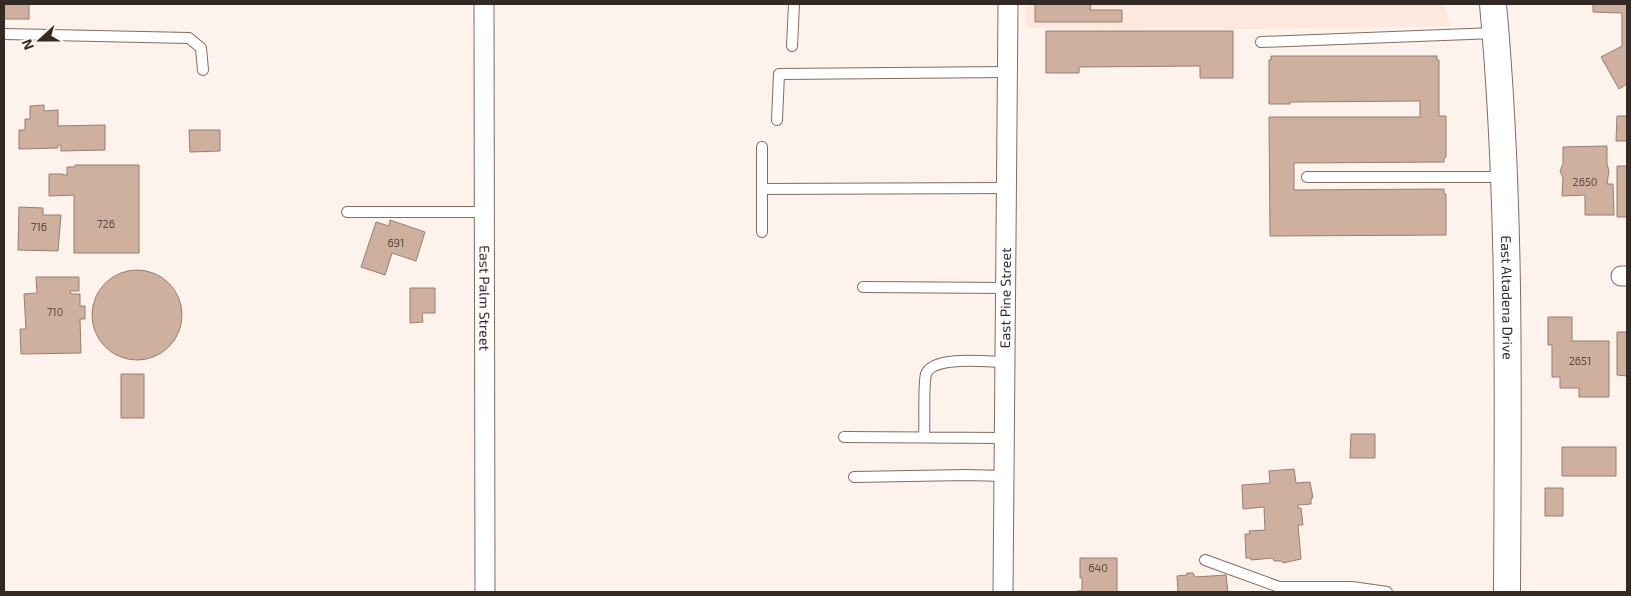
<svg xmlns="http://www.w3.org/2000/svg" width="1631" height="596" font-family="'Exo 2',sans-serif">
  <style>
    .built { fill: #fce8dd }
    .building { fill: #cfb09e; stroke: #967f72 }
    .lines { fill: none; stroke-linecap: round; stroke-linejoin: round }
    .lane-casing { stroke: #836d60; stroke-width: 12 }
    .street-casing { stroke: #836d60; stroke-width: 21 }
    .secondary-casing { stroke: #836d60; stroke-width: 28 }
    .lane { stroke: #fff; stroke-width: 10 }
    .street { stroke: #fff; stroke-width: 19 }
    .secondary { stroke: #fff; stroke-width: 26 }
    .labels { text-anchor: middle; stroke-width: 4; stroke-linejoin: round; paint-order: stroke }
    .number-label { font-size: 11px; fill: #5b4c43 }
    .street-label { font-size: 14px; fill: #342a25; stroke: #fdf2ec }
  </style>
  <rect width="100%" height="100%" fill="#fdf2ec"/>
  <!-- built -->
  <path class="built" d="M 1026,4 L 1445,4 L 1450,26 L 1253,29 L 1026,28 Z"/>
  <!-- building -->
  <path class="building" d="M 4,4 L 29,4 L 29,19 L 4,19 Z
    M 1035,4 L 1091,4 L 1090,10 L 1122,10 L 1122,22 L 1035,22 Z
    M 1593,4 L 1627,4 L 1627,84 L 1619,89 L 1601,57 L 1622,46 L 1622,13 L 1593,12 Z
    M 1046,31 L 1233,31 L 1233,78 L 1200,78 L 1200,66 L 1079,67 L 1079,73 L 1046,73 Z
    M 1271,56 L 1437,56 L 1437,60 L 1439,60 L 1439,116 L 1446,116 L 1446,157 L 1444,158 L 1444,162 L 1294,163 L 1294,190 L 1444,189 L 1444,194 L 1446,194 L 1446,235 L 1270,236 L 1269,117 L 1420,117 L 1420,101 L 1290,102 L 1290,104 L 1269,104 L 1269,60 L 1271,60 Z
    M 44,105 L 44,111 L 58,110 L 58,126 L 105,125 L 105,150 L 61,151 L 61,145 L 58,145 L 58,148 L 19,149 L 19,130 L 25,130 L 25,119 L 30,119 L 30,106 Z
    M 1617,116 L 1627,116 L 1627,141 L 1616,141 Z
    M 189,130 L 220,130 L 220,151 L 190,152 Z
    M 1607,146 L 1607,164 L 1609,171 L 1607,184 L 1613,184 L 1614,215 L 1585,215 L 1585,195 L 1562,196 L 1563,178 L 1560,171 L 1563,164 L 1563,147 Z
    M 75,165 L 139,165 L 139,253 L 74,253 L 74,195 L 49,196 L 49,174 L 63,174 L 63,175 L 67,175 L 67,167 L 75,167 Z
    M 1617,166 L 1627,166 L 1627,217 L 1617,217 Z
    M 19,207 L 43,208 L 43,215 L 61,215 L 58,251 L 18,250 Z
    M 390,220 L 425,232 L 416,261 L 392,253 L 385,275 L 361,267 L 376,222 L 389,226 Z
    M92 315a45 45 0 1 1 90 0a45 45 0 1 1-90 0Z
    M 36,277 L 79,277 L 79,291 L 70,291 L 71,294 L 80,294 L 80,306 L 85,306 L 85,319 L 80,319 L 81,353 L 21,354 L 20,329 L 26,329 L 24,294 L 37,293 Z
    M 410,288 L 435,288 L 435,313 L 422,313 L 423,322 L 410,323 Z
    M 1548,317 L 1572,317 L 1572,341 L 1609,341 L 1609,397 L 1579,397 L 1579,388 L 1560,388 L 1560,377 L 1552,377 L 1552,345 L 1548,345 Z
    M 1617,332 L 1627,332 L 1627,376 L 1617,375 Z
    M 121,374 L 144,374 L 144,418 L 121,418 Z
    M 1351,434 L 1375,434 L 1375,458 L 1350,458 Z
    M 1562,447 L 1616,447 L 1616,476 L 1562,476 Z
    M 1294,469 L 1296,483 L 1310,482 L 1313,498 L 1311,498 L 1311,504 L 1298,505 L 1298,508 L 1301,508 L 1303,525 L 1298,525 L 1301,559 L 1283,563 L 1281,561 L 1274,561 L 1273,558 L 1251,560 L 1251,558 L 1246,558 L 1245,534 L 1250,534 L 1249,531 L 1265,530 L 1264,507 L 1243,509 L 1242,485 L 1270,483 L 1269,471 Z
    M 1545,488 L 1563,488 L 1563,516 L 1545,516 Z
    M 1080,558 L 1117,558 L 1117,592 L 1077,592 L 1077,591 L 1082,591 L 1082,577 L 1080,578 Z
    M 1187,573 L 1193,573 L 1195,577 L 1226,575 L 1228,592 L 1178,592 L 1177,576 L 1187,575 Z"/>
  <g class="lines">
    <defs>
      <path id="lane" d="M 4,34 L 189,38 L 201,48 L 203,70
        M 1261,42 L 1495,33
        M 792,46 L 794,4
        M 777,120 L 779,74 L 1007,72
        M 762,147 L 762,189 L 1006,188
        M 1307,177 L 1503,177
        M 347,212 L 484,212
        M 762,232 L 762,189
        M 863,287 L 1005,288
        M 844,437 L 1004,438
        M 924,437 C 925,423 923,386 926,374 C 933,355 988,362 1005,362
        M 854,477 L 966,475 L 1004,476
        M 1205,560 L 1279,587 L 1352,587 L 1387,592"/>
      <g id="street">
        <path id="s1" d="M 484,4 L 485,592"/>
        <path d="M 1621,276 L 1627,276"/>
        <path id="s2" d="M 1003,592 L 1008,4"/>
      </g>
      <g id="secondary">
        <path id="s3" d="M 1493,4 C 1511,199 1508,396 1507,592"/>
      </g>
    </defs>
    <!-- lane casing -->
    <use href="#lane" class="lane-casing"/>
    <!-- street casing -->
    <use href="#street" class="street-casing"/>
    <!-- secondary casing -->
    <use href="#secondary" class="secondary-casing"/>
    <!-- lane -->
    <use href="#lane" class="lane"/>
    <!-- street -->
    <use href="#street" class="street"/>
    <!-- secondary -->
    <use href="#secondary" class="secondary"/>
  </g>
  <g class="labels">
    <!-- number labels -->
    <g class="number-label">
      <text x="1585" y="186">2650</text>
      <text x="106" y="228">726</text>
      <text x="39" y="231">716</text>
      <text x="396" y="247">691</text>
      <text x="55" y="316">710</text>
      <text x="1580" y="365">2651</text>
      <text x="1098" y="572">640</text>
    </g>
    <!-- street labels -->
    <g class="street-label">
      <text dy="5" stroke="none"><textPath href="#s1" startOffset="294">East Palm Street</textPath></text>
      <text dy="5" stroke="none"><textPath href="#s2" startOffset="294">East Pine Street</textPath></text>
      <text dy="5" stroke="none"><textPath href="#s3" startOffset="294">East Altadena Drive</textPath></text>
    </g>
  </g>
  <!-- border -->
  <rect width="1631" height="596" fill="none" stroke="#342a25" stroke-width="10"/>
  <!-- north arrow -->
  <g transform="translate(40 40) rotate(249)" stroke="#fdf2ec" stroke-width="4" paint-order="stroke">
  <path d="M0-4L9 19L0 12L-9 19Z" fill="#342a25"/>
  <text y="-8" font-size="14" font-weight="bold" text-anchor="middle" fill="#342a25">N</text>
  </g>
</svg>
